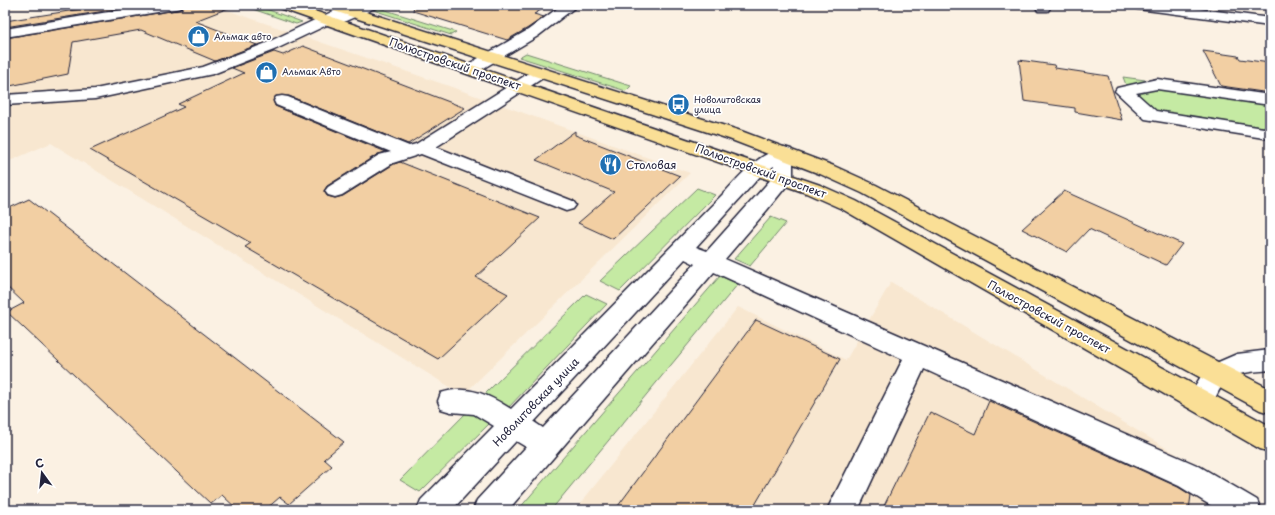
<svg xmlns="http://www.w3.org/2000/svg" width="1275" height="515" font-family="'Playpen Sans',sans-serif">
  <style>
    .built { fill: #f8e7d0 }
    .green { fill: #c5eaa3; stroke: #74866f }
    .building { fill: #f2cfa3; stroke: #22223b }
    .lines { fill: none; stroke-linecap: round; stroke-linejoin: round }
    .minor-casing { stroke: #22223b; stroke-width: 3 }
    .major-casing { stroke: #22223b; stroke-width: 3 }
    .minor { fill: #fff; fill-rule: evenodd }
    .major { fill: #fadf96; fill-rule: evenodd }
    .labels { text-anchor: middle; stroke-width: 3.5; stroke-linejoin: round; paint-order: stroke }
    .far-poi-label { font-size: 9px; fill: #22223b; stroke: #fff; text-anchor: start }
    .street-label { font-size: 11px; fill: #22223b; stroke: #fff }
    .poi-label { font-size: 11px; fill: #22223b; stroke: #fff; text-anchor: start }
  </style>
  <rect width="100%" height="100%" fill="#fbf1e3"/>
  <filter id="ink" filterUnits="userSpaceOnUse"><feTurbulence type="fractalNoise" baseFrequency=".025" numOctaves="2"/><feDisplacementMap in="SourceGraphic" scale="8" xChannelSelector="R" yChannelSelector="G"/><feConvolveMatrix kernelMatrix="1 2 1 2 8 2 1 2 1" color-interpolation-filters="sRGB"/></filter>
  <g filter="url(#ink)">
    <!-- built -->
    <path class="built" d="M 198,5 L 212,5 L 446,85 L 690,173 L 463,395 L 51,143 L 5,163 L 5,37 Z
      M 891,282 L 1269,510 L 575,510 L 738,307 L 846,360 Z"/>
    <!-- green -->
    <path class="green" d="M 255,5 L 302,22 L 296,24 L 244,6 Z
      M 379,8 L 456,32 L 451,35 L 373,10 Z
      M 526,53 L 631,86 L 626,91 L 519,57 Z
      M 1123,77 L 1270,97 L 1270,128 L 1135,108 Z
      M 697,188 L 715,195 L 620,291 L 600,281 Z
      M 771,217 L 786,223 L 750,266 L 734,259 Z
      M 720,276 L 738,284 L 551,510 L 518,510 Z
      M 586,294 L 607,304 L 508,408 L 485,394 Z
      M 469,410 L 490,423 L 420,492 L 400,480 Z"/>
    <!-- building -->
    <path class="building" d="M 107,5 L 142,5 L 5,27 L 5,21 Z
      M 184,5 L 231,5 L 231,7 L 195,21 L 257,45 L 215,61 L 141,30 L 73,42 L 68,74 L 5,87 L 5,38 L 176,10 L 182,9 Z
      M 414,5 L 550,5 L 534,14 L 544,17 L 528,28 L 507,40 L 413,11 Z
      M 303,46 L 465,108 L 408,144 L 289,96 L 276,96 L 273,100 L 275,106 L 386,152 L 378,154 L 327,186 L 324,191 L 327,196 L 335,198 L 343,196 L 394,164 L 400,162 L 540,218 L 476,277 L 508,294 L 438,359 L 245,247 L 251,243 L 90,150 L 184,107 L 178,104 L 244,73 L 232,68 L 274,52 L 283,55 Z
      M 1203,51 L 1238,56 L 1240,59 L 1270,63 L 1270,93 L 1221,86 Z
      M 1019,60 L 1054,65 L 1055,68 L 1108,76 L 1122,120 L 1075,112 L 1075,108 L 1024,101 Z
      M 575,131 L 575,135 L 680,176 L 613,239 L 578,223 L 614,192 L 536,160 Z
      M 1064,191 L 1182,244 L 1166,265 L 1089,229 L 1067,252 L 1022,229 Z
      M 29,199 L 344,442 L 324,459 L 332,466 L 289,504 L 280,497 L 265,510 L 238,510 L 222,495 L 211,504 L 7,312 L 24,303 L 5,285 L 5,210 Z
      M 756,320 L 840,359 L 752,510 L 615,510 Z
      M 989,401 L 1178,487 L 1191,495 L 1189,510 L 882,510 L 930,412 L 975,434 Z"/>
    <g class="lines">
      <defs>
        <path id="minor" d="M 151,5 L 183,5 L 181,8 L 176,9 L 5,37 L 5,29 Z
          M 359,5 L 377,5 L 375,8 L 339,24 L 334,25 L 329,24 L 274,50 L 213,74 L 95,99 L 5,105 L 5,95 L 95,89 L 203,67 L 264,44 L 342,7 L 347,6 L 352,8 Z
          M 562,5 L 578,5 L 538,36 L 477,72 L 471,74 L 465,72 L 463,69 L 465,66 L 528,30 Z
          M 1035,5 L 1049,5 L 1050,8 L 1048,11 L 1038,11 Z
          M 1131,5 L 1170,5 L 1270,18 L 1270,26 L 1138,9 L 1133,8 Z
          M 540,68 L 546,70 L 548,73 L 546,76 L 436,147 L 573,201 L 576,205 L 573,209 L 566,211 L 421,154 L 393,163 L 342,195 L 335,197 L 328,195 L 325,191 L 328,187 L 379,155 L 391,152 L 276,105 L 274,101 L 276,97 L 282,96 L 288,97 L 409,146 L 416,144 L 534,70 Z
          M 1157,79 L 1270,95 L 1270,105 L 1157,89 L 1136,93 L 1156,111 L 1270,129 L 1270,139 L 1145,119 L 1115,91 L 1117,88 Z
          M 784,147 L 791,149 L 793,153 L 793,178 L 767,210 L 725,259 L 1199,466 L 1257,500 L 1261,510 L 1218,510 L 1179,486 L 924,369 L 858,510 L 827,510 L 903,359 L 714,272 L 508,510 L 473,510 L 477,500 L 526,447 L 516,441 L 452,510 L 417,510 L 421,500 L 494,426 L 474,414 L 451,412 L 441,409 L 438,401 L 441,393 C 468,384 489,395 511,409 L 726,191 C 743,172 759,154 784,147 ZM 774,166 L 773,177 L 707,251 L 696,247 L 763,173 ZM 685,259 L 695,264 L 543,428 L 534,422 Z
          M 1270,350 L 1270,370 C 1256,372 1235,371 1225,382 C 1212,396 1215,417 1190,408 L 1186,400 L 1207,367 L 1237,354 Z"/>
        <path id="major" d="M 277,5 L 297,5 L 820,185 L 856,201 L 1270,426 L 1270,452 L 1260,449 L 842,209 L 806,193 L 279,8 Z
          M 334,5 L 344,5 L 741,131 L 834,166 L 876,185 L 1270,389 L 1270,413 L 1260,410 L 862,193 L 820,174 L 729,139 L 334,11 L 332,8 Z"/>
      </defs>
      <!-- minor casing -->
      <use href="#minor" class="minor-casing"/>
      <!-- major casing -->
      <use href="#major" class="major-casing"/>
      <!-- minor -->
      <use href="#minor" class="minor"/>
      <!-- major -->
      <use href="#major" class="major"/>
    </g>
  </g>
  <!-- icons -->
  <defs>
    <symbol id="shop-disc" viewBox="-11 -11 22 22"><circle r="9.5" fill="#1f6fb2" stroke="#fff"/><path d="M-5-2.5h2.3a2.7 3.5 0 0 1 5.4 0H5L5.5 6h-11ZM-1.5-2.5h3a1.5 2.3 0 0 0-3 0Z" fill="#fff"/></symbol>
    <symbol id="bus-disc" viewBox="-11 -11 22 22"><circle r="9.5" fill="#1f6fb2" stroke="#fff"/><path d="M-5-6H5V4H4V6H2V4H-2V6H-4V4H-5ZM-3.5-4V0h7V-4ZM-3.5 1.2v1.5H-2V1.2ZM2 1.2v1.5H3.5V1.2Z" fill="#fff"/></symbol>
    <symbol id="restaurant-disc" viewBox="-11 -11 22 22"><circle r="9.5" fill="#1f6fb2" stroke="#fff"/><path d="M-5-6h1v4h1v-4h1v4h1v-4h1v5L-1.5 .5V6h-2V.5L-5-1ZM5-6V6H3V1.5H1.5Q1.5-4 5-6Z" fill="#fff"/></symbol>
  </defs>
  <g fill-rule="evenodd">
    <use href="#shop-disc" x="186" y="24" width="25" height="25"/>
    <use href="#shop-disc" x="254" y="60" width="25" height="25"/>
    <use href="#bus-disc" x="666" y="92" width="25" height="25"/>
    <use href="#restaurant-disc" x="598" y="152" width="25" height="25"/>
  </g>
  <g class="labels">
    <!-- far-poi labels -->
    <g class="far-poi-label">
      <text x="214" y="40">Альмак авто</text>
      <text x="282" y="75">Альмак Авто</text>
      <text x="694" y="103">Новолитовская<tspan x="694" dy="10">улица</tspan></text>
    </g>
    <!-- street labels -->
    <g class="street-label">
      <text transform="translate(455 64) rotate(19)" y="4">Полюстровский проспект</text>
      <text transform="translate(761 171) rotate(20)" y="4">Полюстровский проспект</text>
      <text transform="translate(1049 317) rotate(29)" y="4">Полюстровский проспект</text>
      <text transform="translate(536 402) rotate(-46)" y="4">Новолитовская улица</text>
    </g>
    <!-- poi labels -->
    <g class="poi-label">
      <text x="626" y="169">Столовая</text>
    </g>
  </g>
  <!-- margin -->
  <rect width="1275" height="515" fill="none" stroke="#fff" stroke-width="20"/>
  <rect x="10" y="10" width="1255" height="495" fill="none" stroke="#22223b" stroke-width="1.5" filter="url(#ink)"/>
  <!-- north arrow -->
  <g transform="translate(42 473) rotate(345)" stroke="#ffffff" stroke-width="3" paint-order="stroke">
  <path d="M0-3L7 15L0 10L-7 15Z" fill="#22223b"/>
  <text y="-6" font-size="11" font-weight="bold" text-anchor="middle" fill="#22223b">С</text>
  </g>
</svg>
